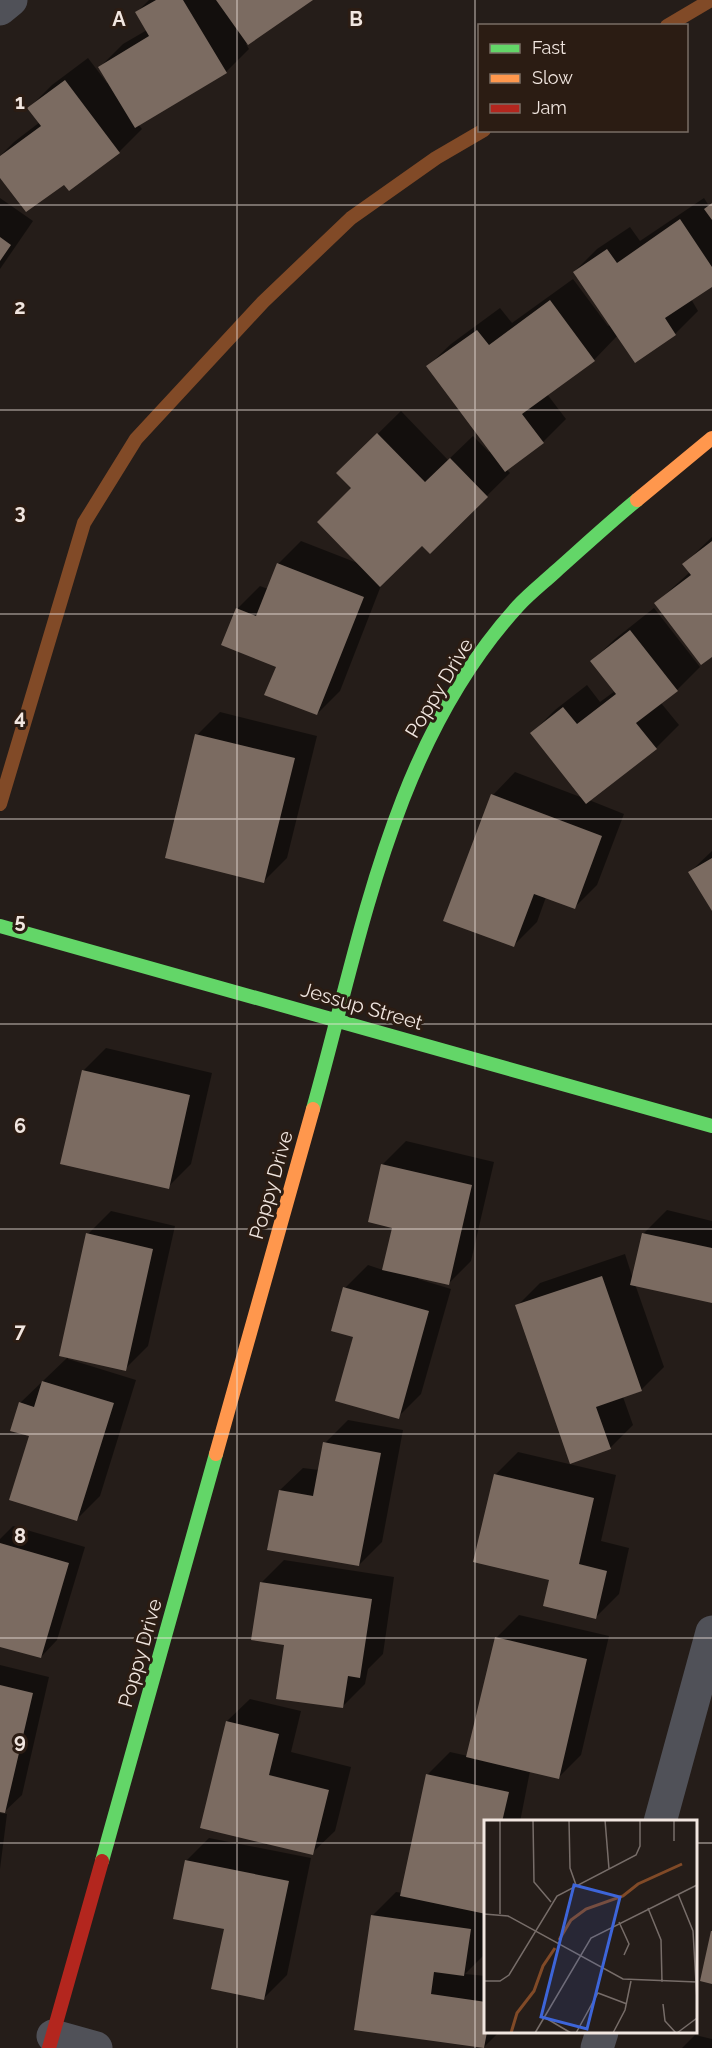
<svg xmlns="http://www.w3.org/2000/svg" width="712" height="2048" font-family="Raleway,sans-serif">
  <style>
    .shadow { fill: #0007 }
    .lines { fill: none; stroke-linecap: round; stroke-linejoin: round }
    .stream { stroke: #814a27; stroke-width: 14 }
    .building { fill: #7b6b61 }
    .street { stroke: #505158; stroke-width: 33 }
    .fast { stroke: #63d668; stroke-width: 14 }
    .slow { stroke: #ff974d; stroke-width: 14 }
    .jam { stroke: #b3261e; stroke-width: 14 }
    .grid { fill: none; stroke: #f1e6e0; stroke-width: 1.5; stroke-opacity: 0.55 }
    .labels { text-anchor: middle; stroke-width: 6; stroke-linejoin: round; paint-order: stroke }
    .street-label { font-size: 20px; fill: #f1e6e0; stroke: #2b1c13 }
    .inset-river { fill: none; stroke: #814a27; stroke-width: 3 }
    .inset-road { fill: none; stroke: #776d69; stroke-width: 1.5 }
    .view { fill: #3d65d9; fill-opacity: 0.15; stroke: #3d65d9; stroke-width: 3 }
    .inset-edge { fill: none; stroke: #f1e6e0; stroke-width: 3 }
    .grid-label { font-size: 20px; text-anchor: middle; font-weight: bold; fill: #f1e6e0; stroke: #2b1c13; stroke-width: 6; stroke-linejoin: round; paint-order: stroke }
  </style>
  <rect width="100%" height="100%" fill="#251d19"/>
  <!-- shadow -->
  <path class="shadow" d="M 149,0 L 310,0 L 246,44 L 249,49 L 226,72 L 138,124 L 142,129 L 119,152 L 64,183 L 0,176 L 0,156 L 14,142 L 40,122 L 29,108 L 52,85 L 88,58 L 107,83 L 109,82 L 100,67 L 123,44 L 147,30 L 137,12 Z
    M 0,198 L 33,221 L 0,269 Z
    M 704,198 L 709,206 L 712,203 L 712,285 L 691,299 L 698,311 L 675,334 L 636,361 L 618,335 L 594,360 L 547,394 L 566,419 L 543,442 L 506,469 L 510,473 L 430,552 L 422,544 L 382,583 L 340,691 L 317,714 L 278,666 L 237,609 L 260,586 L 268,589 L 278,564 L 301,541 L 360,564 L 353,488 L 338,473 L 401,411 L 448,460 L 473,436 L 489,452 L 491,451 L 428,366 L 451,344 L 500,308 L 512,323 L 573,279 L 608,326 L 611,324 L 574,272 L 597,249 L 630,227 L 640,241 Z
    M 712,537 L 712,655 L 656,603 L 690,572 L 684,564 Z
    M 654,608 L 700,667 L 677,690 L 661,703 L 679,725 L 656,748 L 589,800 L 624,814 L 597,885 L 574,908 L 546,897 L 537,922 L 514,945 L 493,795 L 515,772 L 583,798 L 532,733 L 555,710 L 587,685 L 600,702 L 615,691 L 592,661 L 615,639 Z
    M 220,712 L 317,736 L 287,858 L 264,881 L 197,735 Z
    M 712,851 L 712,908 L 690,872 Z
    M 106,1048 L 212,1073 L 191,1164 L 168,1187 L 83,1071 Z
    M 406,1141 L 494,1162 L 471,1261 L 448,1284 L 419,1277 L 418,1279 L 451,1289 L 421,1394 L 398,1417 L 355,1336 L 345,1288 L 368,1265 L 383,1270 L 394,1227 L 370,1221 L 383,1164 Z
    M 667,1210 L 712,1221 L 712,1302 L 635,1284 L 664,1367 L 641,1390 L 623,1397 L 633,1425 L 610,1448 L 517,1306 L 540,1283 L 625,1254 L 633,1279 L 644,1233 Z
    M 111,1211 L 175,1226 L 148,1346 L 125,1369 L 88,1234 Z
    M 68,1357 L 68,1359 L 136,1380 L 100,1496 L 77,1519 L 30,1435 L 20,1403 Z
    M 348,1420 L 403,1430 L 382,1542 L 359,1565 L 280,1490 L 303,1468 L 319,1470 L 325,1443 Z
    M 518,1452 L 616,1475 L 601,1541 L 629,1548 L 619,1594 L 596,1617 L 551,1579 L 495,1475 Z
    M 13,1526 L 85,1547 L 57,1640 L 41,1657 L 0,1645 L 0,1539 Z
    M 284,1560 L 394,1577 L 383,1654 L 368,1669 L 365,1684 L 342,1707 L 286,1643 L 261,1583 Z
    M 519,1615 L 609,1636 L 581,1755 L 558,1778 L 530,1771 L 520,1822 L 486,1822 L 486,1953 L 465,1974 L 486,1976 L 486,2032 L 499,2032 L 484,2047 L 356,2029 L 373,1915 L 396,1892 L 403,1893 L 427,1775 L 450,1752 L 468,1756 L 496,1638 Z
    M 0,1665 L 49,1677 L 22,1795 L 4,1812 L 0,1810 Z
    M 250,1699 L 301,1711 L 291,1752 L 351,1767 L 335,1831 L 312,1853 L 227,1721 Z
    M 0,1813 L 7,1814 L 0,1869 Z
    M 209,1838 L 311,1858 L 287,1975 L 264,1998 L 186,1861 Z
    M 695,2035 L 712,2039 L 712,2048 L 682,2048 Z"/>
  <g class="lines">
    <!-- stream -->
    <path class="stream" d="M 667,26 L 711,0
      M 0,804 L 84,523 L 136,439 L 263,302 L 351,218 L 436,158 L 484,130"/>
  </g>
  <!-- building -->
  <path class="building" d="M 156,0 L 183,0 L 227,73 L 135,128 L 98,67 L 149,36 L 135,12 Z
    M 216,0 L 313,0 L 248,45 Z
    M 65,80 L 120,153 L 69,191 L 64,185 L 26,212 L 0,178 L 0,156 L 41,126 L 27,108 Z
    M 712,203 L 712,220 L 704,209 Z
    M 680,219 L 712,267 L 712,287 L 665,318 L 676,335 L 635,363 L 573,272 L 607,249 L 617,263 Z
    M 0,237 L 11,245 L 0,261 Z
    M 550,300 L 595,361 L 522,414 L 544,443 L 505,472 L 426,366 L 477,330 L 489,345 Z
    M 377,433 L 425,482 L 450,458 L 488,497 L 430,554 L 422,546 L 380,587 L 317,522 L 351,488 L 336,473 Z
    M 712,541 L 712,657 L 701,665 L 654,603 L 691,575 L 682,564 Z
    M 277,563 L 364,597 L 317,715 L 264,695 L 276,667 L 221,645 L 236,608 L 256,616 Z
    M 630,630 L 678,691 L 636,723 L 657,749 L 586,804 L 530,733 L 563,707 L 577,724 L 616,694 L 590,661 Z
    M 195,734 L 295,758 L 264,883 L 165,858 Z
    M 491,794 L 602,836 L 575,909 L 534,894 L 514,947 L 443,921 Z
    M 712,858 L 712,911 L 688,872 Z
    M 82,1070 L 190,1095 L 169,1189 L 60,1164 Z
    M 381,1164 L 472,1185 L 449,1285 L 382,1270 L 392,1228 L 368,1222 Z
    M 86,1233 L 153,1249 L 126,1371 L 59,1356 Z
    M 642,1233 L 712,1248 L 712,1303 L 630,1285 Z
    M 602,1276 L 642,1391 L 596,1407 L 611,1449 L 570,1464 L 515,1305 Z
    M 343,1287 L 429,1311 L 399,1419 L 335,1401 L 353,1337 L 331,1331 Z
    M 42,1381 L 114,1403 L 77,1521 L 9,1500 L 29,1436 L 10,1431 L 19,1402 L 34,1407 Z
    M 323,1442 L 381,1453 L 359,1566 L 267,1550 L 279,1490 L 313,1496 Z
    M 494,1474 L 594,1498 L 579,1564 L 607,1571 L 596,1619 L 543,1606 L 549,1580 L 473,1562 Z
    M 0,1543 L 69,1563 L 41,1658 L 0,1647 Z
    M 260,1582 L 372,1599 L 360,1678 L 348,1676 L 343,1708 L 276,1699 L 284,1645 L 251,1640 Z
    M 495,1637 L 587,1659 L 559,1779 L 466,1757 Z
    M 0,1685 L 33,1693 L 5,1813 L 0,1812 Z
    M 226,1721 L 279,1734 L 269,1775 L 329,1790 L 313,1855 L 200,1828 Z
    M 426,1774 L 509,1792 L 502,1822 L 486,1822 L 486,1914 L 400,1896 Z
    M 185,1860 L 289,1881 L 264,2000 L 211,1989 L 224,1929 L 173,1919 Z
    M 371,1915 L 471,1929 L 464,1976 L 434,1972 L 431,1994 L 486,2002 L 487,2032 L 484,2048 L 354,2030 Z
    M 711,1931 L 712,1931 L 712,1984 L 700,1981 Z"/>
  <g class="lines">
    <!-- street -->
    <path class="street" d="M 0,9 L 11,0
      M 660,1822 L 712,1632
      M 53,2036 L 96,2048
      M 597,2048 L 602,2032"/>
    <!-- fast -->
    <path class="fast" d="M 0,926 L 712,1126
      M 313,1109 C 362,935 392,744 518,606 C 529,594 543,583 555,572 C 582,548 609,523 637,500
      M 102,1861 L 216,1454"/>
    <!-- slow -->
    <path class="slow" d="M 637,500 L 712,438
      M 216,1454 L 313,1109"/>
    <!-- jam -->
    <path class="jam" d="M 49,2048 L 102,1861"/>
  </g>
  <!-- grid -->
  <path class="grid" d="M 237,0 L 237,2048M 475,0 L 475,2048M 0,205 L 712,205M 0,410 L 712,410M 0,614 L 712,614M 0,819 L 712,819M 0,1024 L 712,1024M 0,1229 L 712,1229M 0,1434 L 712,1434M 0,1638 L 712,1638M 0,1843 L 486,1843M 696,1843 L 712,1843"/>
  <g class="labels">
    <!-- street labels -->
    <g class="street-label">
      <text transform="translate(439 688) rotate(-59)" y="7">Poppy Drive</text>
      <text transform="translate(362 1006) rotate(16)" y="7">Jessup Street</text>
      <text transform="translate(271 1185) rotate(-74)" y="7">Poppy Drive</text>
      <text transform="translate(140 1653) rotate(-74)" y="7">Poppy Drive</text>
    </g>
  </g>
  <!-- overview -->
  <g transform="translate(484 1820)">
    <rect width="213" height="213" fill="#251d19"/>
    <path class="inset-river" d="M 75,120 L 87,100 L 102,89 L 139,76 L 154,64 L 198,44M 27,213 L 33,193 L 50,171 L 59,146 L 71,128"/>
    <path class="inset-road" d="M 16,0 L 16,94M 49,0 L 50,62 L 67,82M 85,0 L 86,48 L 92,65M 121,0 L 125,49M 190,21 L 190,0M 194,74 L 209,111 L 213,180M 164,88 L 177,120 L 178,162M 0,94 L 24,96 L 139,159 L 213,162M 135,102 L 145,124 L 140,135M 0,161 L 16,161 L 25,155 L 73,76 L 152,35 L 156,26 L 156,0M 179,184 L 181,201 L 192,213M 60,197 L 87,213M 51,213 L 107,118 L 213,65M 92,213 L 114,173 L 143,184M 129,213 L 141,190 L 147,161M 193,213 L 213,198"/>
    <path class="view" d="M 90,65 L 136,77 L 103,209 L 57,197 Z"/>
    <rect width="213" height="213" class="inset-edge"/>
  </g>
  <g class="grid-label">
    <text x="119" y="26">A</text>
    <text x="356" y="26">B</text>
    <text x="20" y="109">1</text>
    <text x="20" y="314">2</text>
    <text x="20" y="519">3</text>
    <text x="20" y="724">4</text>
    <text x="20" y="928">5</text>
    <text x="20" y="1133">6</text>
    <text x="20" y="1338">7</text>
    <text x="20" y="1543">8</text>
    <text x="20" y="1748">9</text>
  </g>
  <!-- legend -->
  <rect x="478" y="24" width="210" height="108" fill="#2b1c13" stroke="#7a6d65" stroke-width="1.5"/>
  <rect x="490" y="44" width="30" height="9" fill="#63d668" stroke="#7a6d65" stroke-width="1.5"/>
  <text x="532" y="54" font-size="18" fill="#f1e6e0">Fast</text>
  <rect x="490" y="74" width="30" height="9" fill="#ff974d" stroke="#7a6d65" stroke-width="1.5"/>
  <text x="532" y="84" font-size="18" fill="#f1e6e0">Slow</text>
  <rect x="490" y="104" width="30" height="9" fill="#b3261e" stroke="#7a6d65" stroke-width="1.5"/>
  <text x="532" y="114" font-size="18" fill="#f1e6e0">Jam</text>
</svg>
